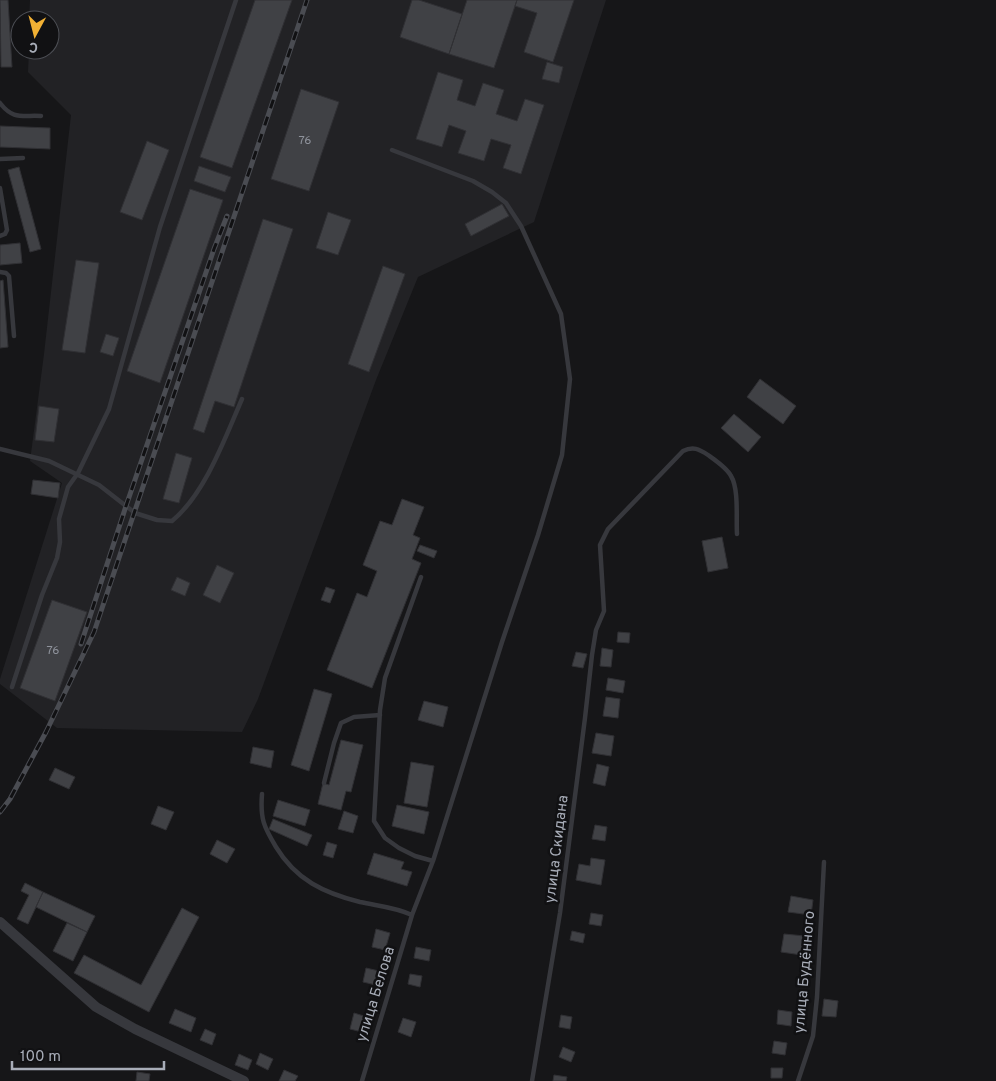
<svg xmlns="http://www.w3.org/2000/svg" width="996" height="1081" font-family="Overpass,sans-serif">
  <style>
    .built { fill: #222225 }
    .building { fill: #404145; stroke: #303034 }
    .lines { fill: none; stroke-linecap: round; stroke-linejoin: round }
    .service { stroke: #37383d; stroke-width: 4.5 }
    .tertiary { stroke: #37383d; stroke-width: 10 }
    .rail-casing { stroke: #4a4c52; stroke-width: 5 }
    .rail { stroke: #111113; stroke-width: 3; stroke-dasharray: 9; stroke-linecap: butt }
    .labels { text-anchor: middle; stroke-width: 5; stroke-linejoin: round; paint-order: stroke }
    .number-label { font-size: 12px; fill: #8e929b }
    .street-label { font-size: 15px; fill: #a8adb8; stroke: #111113 }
  </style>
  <rect width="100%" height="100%" fill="#161618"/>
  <!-- built -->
  <path class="built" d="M 30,0 L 606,0 L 534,222 L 418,277 L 376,380 L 258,699 L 242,732 L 57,728 L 0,684 L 0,679 L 62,483 L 30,461 L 44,354 L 71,115 L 28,72 L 29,50 L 50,50 L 50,20 L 29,20 Z"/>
  <!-- building -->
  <path class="building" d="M 0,0 L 8,0 L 12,67 L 1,67 Z
    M 255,0 L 292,0 L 232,168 L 200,157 Z
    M 412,0 L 419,0 L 462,14 L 449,54 L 400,37 Z
    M 467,0 L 517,0 L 494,68 L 449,54 Z
    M 517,0 L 574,0 L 553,62 L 524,52 L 537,13 L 515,6 Z
    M 547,62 L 563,67 L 559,83 L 542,79 Z
    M 438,72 L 463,80 L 457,100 L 475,106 L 483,83 L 504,90 L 496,114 L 517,121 L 525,99 L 544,105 L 521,174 L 503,168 L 511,145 L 491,139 L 484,161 L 458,153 L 466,131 L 449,125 L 442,147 L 416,139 Z
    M 301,89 L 339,102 L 309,191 L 271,179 Z
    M 0,126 L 50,128 L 50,149 L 0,147 Z
    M 147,141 L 169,150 L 142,220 L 120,212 Z
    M 199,166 L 231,177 L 225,192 L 194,181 Z
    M 19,167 L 41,249 L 30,252 L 8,170 Z
    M 190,189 L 223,200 L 160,383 L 127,371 Z
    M 502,204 L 509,216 L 471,236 L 465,224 Z
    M 328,212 L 351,220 L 338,255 L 316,248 Z
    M 263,219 L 293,229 L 234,407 L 215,401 L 204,433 L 193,429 Z
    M 20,243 L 22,263 L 0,265 L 0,245 Z
    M 76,260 L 99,263 L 85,353 L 62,350 Z
    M 383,266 L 405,274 L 369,372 L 348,364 Z
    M 3,280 L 8,347 L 0,348 L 0,281 Z
    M 106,334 L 119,338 L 113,356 L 100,352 Z
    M 760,379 L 796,406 L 783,424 L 747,397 Z
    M 39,406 L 59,409 L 54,442 L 35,440 Z
    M 734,414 L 761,437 L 748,452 L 721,428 Z
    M 176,453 L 192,458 L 179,503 L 163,499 Z
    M 33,480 L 60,483 L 58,498 L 31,494 Z
    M 402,499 L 424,507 L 413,535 L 420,538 L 412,559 L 421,563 L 372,688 L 327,670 L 357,593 L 367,597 L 377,571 L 363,565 L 380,521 L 392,525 Z
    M 722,537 L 728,568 L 708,572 L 702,541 Z
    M 420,545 L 437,551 L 434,558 L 417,551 Z
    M 217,565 L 234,573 L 220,603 L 203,595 Z
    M 177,577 L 190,583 L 185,596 L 171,590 Z
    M 326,587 L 335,590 L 330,603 L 321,600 Z
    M 52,600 L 87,612 L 55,701 L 20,688 Z
    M 618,632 L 630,633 L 629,643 L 617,642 Z
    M 602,648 L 613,650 L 611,667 L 600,666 Z
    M 576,652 L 587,654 L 583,668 L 572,666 Z
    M 608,678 L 625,681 L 623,693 L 606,690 Z
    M 314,689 L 332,694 L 309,771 L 291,765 Z
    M 606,697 L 620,699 L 618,718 L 603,716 Z
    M 424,701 L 448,707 L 443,727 L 418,720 Z
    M 596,733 L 614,736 L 611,756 L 592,753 Z
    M 341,740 L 363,745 L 351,792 L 346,791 L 341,810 L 318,804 L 323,783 L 329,785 Z
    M 253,747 L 274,751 L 271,768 L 250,763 Z
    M 411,762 L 434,766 L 427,807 L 404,803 Z
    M 597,764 L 609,767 L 605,786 L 593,783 Z
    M 55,768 L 75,777 L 69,789 L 49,780 Z
    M 278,800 L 310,810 L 305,826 L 273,816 Z
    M 397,805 L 429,812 L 424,834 L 392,826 Z
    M 158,806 L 174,812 L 166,830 L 151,824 Z
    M 344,811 L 358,816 L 353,833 L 338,829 Z
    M 273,819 L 312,835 L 307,846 L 269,829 Z
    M 595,825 L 607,827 L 605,841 L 592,839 Z
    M 217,840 L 235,849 L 227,863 L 210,854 Z
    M 327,842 L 337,845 L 333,858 L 323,855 Z
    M 374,853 L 404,862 L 401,869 L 412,872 L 407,886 L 367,874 Z
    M 591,858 L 605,860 L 601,885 L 576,880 L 579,864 L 590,866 Z
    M 25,883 L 43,892 L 28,924 L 17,919 L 29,895 L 21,891 Z
    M 43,892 L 95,916 L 87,932 L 36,907 Z
    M 791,896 L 813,900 L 811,915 L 788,912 Z
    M 182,908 L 199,917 L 149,1012 L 74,973 L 84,955 L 141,985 Z
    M 591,913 L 603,915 L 601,926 L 589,924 Z
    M 67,923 L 87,932 L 73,961 L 53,951 Z
    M 376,929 L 390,933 L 385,950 L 372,947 Z
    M 572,931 L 585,934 L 583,943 L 570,940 Z
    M 784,934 L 805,936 L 802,955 L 781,952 Z
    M 416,947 L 431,950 L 429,961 L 414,958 Z
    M 366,968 L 379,971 L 376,985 L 363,982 Z
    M 410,974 L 422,976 L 420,987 L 408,984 Z
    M 824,999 L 838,1001 L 836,1017 L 822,1016 Z
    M 175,1009 L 196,1018 L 191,1032 L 169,1023 Z
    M 778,1010 L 792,1012 L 791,1026 L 777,1024 Z
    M 354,1013 L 367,1017 L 362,1032 L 350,1029 Z
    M 561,1015 L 572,1017 L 570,1029 L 559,1027 Z
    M 403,1018 L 416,1022 L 411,1037 L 398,1032 Z
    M 205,1029 L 216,1034 L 212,1045 L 200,1040 Z
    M 774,1041 L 787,1043 L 785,1055 L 772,1053 Z
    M 563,1047 L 575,1052 L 571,1062 L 559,1057 Z
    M 260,1053 L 273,1059 L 268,1070 L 256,1064 Z
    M 239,1054 L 252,1060 L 248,1070 L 235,1065 Z
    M 771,1068 L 783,1068 L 782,1078 L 771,1078 Z
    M 284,1070 L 298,1076 L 295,1081 L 279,1081 Z
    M 137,1072 L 150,1074 L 149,1081 L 136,1081 Z
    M 554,1075 L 567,1077 L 566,1081 L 553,1081 Z"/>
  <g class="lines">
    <!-- service -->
    <path class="service" d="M 0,103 C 13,120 22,115 41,116
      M 0,159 L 23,158
      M 0,188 L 7,230 L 5,234 L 0,236
      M 0,272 L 6,273 L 9,276 L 14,336
      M 0,449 L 49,461 L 99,485 L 135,513 L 157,520 L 172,521 C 205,494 225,438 242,399
      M 421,577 L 385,678 L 380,710 L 374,821 L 385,838 L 399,848 L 415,856 L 433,861
      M 12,687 L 42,595 L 57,558 L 60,542 L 59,519 L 68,487 L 78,473 L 109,409 L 160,227 L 236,0
      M 324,783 L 334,743 L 341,723 L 354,717 L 380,715
      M 262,794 C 260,819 264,827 276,847 C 296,880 324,893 360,902 C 378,906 395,907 412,915
      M 362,1081 L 412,915 L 433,861 L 502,642 L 538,535 L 562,455 L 570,379 L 561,314 L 521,226 L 506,203 L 492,192 L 473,181 L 392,150
      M 532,1081 L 560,913 L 585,718 L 592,655 L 596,630 L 604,611 L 600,545 L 608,529 L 683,451 C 693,446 699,449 708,455 C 715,460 727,468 731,476 C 739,489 736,518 737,534
      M 798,1081 L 813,1036 L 817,997 L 824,862"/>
    <!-- tertiary -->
    <path class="tertiary" d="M 0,922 L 96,1007 L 135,1029 L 244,1081"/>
    <defs>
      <path id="rail" d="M 81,644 L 126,506 L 214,249 L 227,216
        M 0,812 L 10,799 L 46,732 L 94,632 L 307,0"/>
    </defs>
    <!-- rail casing -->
    <use href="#rail" class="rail-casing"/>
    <!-- rail -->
    <use href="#rail" class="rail"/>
  </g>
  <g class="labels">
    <!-- number labels -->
    <g class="number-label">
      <text x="305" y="144">76</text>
      <text x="53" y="654">76</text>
    </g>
    <!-- street labels -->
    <g class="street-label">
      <text transform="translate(556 849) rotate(-83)" y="5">улица Скидана</text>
      <text transform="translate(804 972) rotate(-85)" y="5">улица Будённого</text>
      <text transform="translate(375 994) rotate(-73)" y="5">улица Белова</text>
    </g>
  </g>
  <!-- north arrow -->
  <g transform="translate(35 35) rotate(187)"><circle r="24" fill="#111113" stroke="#4d4f55"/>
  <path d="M0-4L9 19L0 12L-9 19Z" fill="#f2b134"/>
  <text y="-8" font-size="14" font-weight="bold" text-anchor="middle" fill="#a8adb8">С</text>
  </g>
  <!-- scale -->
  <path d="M12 1061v8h152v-8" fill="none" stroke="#a8adb8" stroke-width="2.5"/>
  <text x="20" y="1061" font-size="15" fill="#a8adb8" stroke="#111113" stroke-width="4" paint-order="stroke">100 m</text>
</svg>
